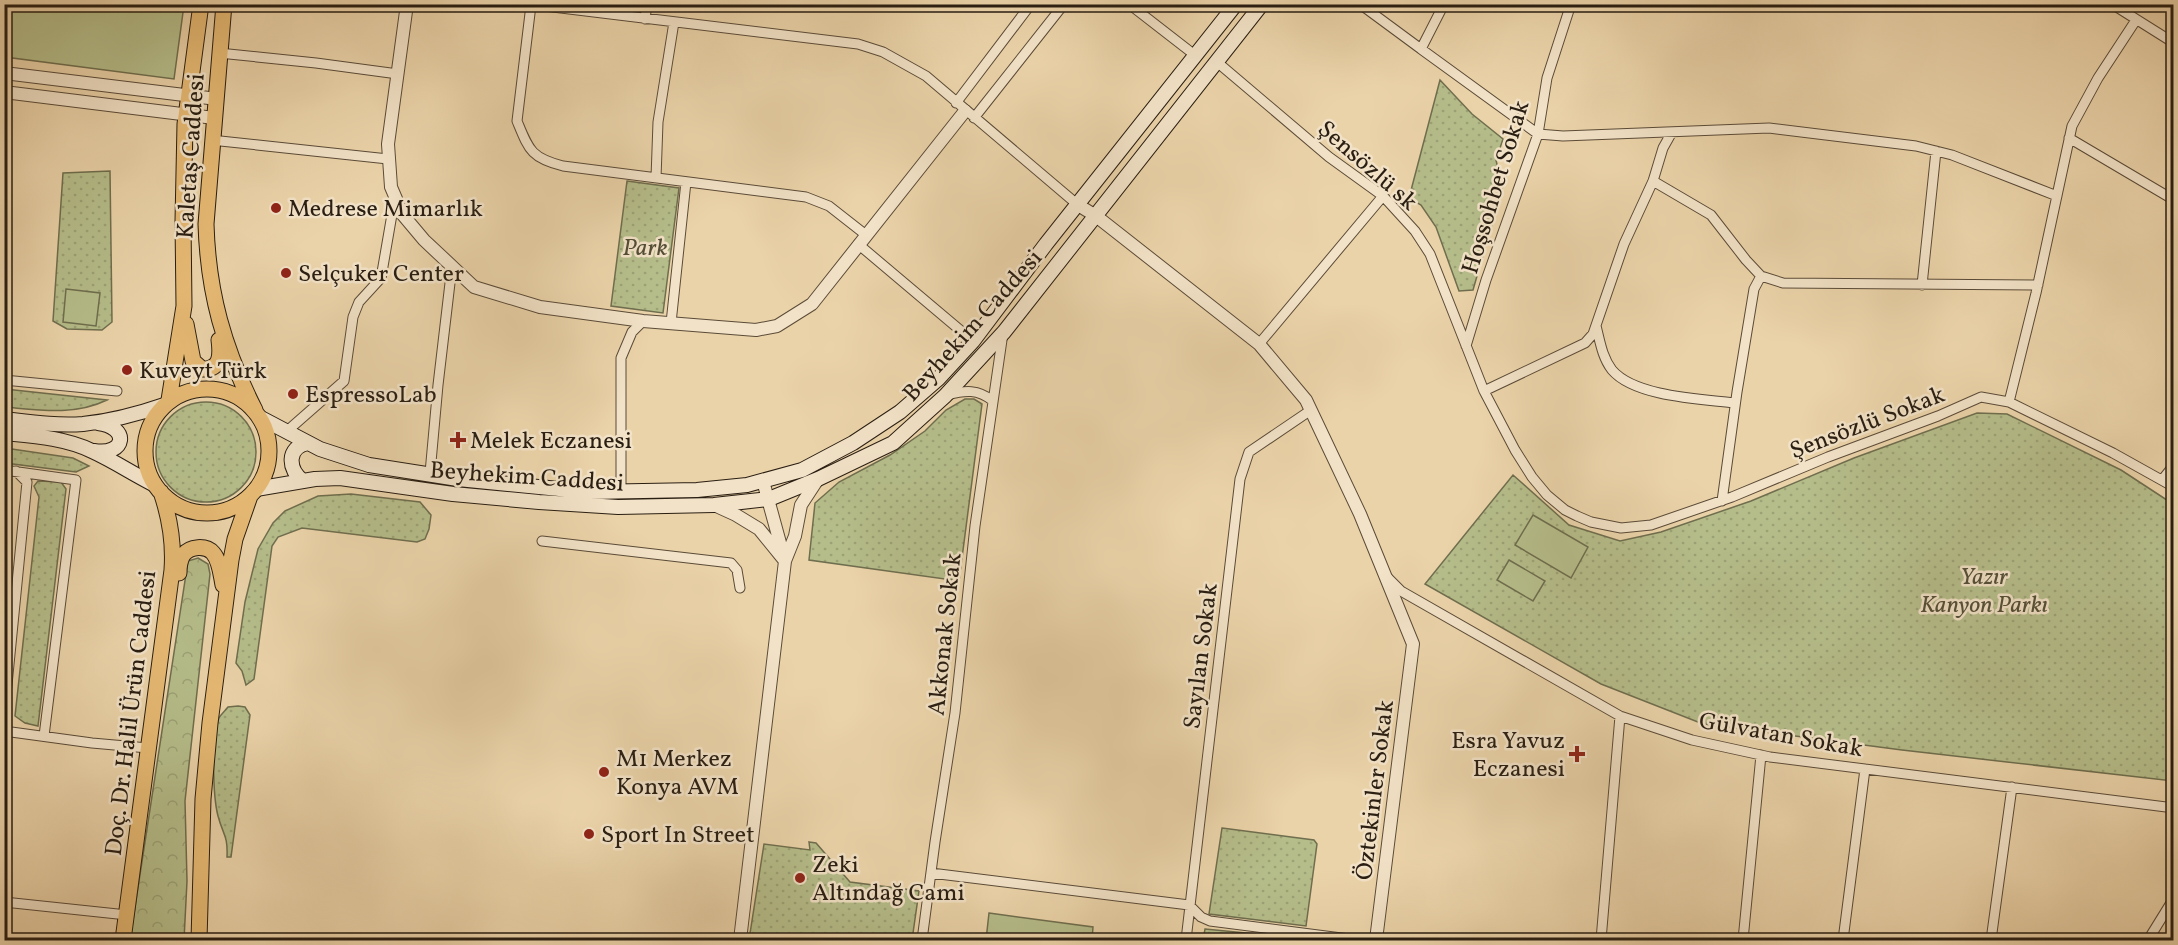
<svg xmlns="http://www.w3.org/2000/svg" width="2178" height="945" font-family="Vollkorn,serif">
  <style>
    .green { fill: url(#green-dots); stroke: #6f6e4e; stroke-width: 1.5 }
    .forest { fill: url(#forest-crowns); stroke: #6f6e4e; stroke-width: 1.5 }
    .pitch { fill: #b5bd8a; stroke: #6f6e4e; stroke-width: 1.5 }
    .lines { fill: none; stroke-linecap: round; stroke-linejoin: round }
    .minor-casing { stroke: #5a4b38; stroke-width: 11 }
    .tertiary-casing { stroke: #5a4b38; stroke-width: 14 }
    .secondary-casing { stroke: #291e12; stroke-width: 16 }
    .primary-casing { stroke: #291e12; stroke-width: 17 }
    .minor { stroke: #f2e2c7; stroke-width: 9 }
    .tertiary { stroke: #f2e2c7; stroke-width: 12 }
    .secondary { stroke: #f2e2c7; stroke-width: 14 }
    .primary { stroke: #e6ba74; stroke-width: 15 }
    .poi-dot { fill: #8f2418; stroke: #f2e2c7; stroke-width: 2 }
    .labels { text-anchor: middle; stroke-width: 5; stroke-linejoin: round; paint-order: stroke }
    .street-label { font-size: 24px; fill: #291e12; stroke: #f2e2c7 }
    .poi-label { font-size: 24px; fill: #291e12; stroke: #f2e2c7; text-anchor: start }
    .park-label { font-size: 24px; font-style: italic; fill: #534e36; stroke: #f2e2c7 }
  </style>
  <defs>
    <pattern id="green-dots" width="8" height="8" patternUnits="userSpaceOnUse" patternTransform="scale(1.5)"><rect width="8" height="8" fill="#b5bd8a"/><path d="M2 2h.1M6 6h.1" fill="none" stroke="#9ca276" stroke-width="1.8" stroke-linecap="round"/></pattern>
    <pattern id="forest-crowns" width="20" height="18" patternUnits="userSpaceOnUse" patternTransform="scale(1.5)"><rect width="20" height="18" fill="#b5bd8a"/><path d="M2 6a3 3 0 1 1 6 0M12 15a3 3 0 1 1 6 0" fill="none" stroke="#9ca276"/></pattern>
  </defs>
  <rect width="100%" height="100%" fill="#ebd3a9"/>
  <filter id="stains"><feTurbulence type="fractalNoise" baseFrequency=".00333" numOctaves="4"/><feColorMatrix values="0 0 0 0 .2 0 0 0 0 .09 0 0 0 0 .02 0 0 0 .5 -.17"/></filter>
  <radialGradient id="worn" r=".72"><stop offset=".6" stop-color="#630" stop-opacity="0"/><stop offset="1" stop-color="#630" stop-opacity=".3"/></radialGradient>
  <!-- green -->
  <path class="green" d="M 1440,80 L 1472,114 L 1503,139 L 1496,160 L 1498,169 L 1506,175 L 1473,290 L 1459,291 L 1436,227 L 1421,205 L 1409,198 Z
    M 110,171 L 112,322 L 102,330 L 67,329 L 53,321 L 63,173 Z
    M 627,181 L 679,188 L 663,313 L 611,306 Z
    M 4,389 L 5,389 L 107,400 C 74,416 39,410 5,407 Z
    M 965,399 L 974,399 L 982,404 L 959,581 L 809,560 L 815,503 L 839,482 L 890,455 L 925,431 L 946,410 Z
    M156 452a50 50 0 1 1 100 0a50 50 0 1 1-100 0Z
    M 1977,413 L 2007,414 L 2121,470 L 2173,504 L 2173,781 L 1902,750 L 1703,724 L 1601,684 L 1425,584 L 1513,475 L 1569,525 L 1620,541 L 1661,532 L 1751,501 L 1854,458 Z
    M 5,448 L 73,458 L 89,466 L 76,472 L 5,463 Z
    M 38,481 L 61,482 L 66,489 L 38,726 L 25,723 L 15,716 L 39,497 L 34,486 Z
    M 351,494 L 420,502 L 431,515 L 429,529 L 425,539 L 417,542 L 302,528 L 278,537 L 272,546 L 254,679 L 246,685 L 242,671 L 236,663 L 245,602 L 258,549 L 273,523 L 285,511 L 318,496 Z
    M 238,706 L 245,707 L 250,715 L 231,857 L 227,857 C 228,835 223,835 218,816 C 213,797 211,736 219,718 C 221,714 225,711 228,707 Z
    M 1222,828 L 1314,840 L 1317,844 L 1306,926 L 1209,914 Z
    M 809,842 L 816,843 L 850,882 L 919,891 L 912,940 L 749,940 L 764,844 L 810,850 Z
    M 1205,929 L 1317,940 L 1203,940 Z"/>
  <!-- forest -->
  <path class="forest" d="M 198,558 L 208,564 L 210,574 L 185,801 L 187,881 L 184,940 L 130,940 L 188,561 Z"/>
  <!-- pitch -->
  <path class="pitch" d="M 5,4 L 184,5 L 174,79 L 5,57 Z
    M 66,289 L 100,293 L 96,326 L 63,322 Z
    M 1533,515 L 1588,547 L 1571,578 L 1515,545 Z
    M 1509,560 L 1545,581 L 1533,601 L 1497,580 Z
    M 989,913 L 1093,927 L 1092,940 L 986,940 Z"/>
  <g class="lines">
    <defs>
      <path id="minor" d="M 528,4 L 858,44 L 883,52 L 926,76 L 1078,205
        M 1129,4 L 1196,56
        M 1360,4 L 1421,49
        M 1444,4 L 1421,49 L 1538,134 L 1563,136 L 1769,128 L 1916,146 L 1952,155 L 2057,196
        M 2112,4 L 2174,43
        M 531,5 L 517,121 C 529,150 531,158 563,166 L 806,197 L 829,206 L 866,235
        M 645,19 L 647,4
        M 219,53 L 316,63 L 398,74
        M 1217,62 L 1329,157 L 1383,196 L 1415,231 L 1430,254 L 1484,391
        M 956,103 L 1031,4
        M 974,118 L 1064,4
        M 1672,132 L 1663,148 L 1653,181 L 1624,244 L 1593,334 L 1585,343 L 1484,391 L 1515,450 L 1532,477 L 1547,495 L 1565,510 L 1577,516 L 1591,522 L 1621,528 L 1651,525 L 1732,497 L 1828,457 L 1938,416 L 1981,397 L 2009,402 L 2113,453 L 2174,487
        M 2069,138 L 2174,200
        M 211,140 L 388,159
        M 656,178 L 658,122 L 674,22
        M 1653,181 L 1711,215 L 1746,260 L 1761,276 L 1783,283 L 2038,285
        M 858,244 L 973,341
        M 1922,285 L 1936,151
        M 671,323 L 686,182
        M 1596,326 C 1600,341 1602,357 1612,370 C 1635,397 1702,399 1735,403
        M 1259,344 L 1383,196
        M 1466,346 L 1486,280 L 1538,134 L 1547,78 L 1571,4
        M 4,380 L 117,391
        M 948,395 C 965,390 978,389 993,401
        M 2009,402 L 2036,293 L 2072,126 L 2098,78 L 2136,20
        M 286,432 L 344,381 L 353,317 L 359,302 L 381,278 L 395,197
        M 4,470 L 76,480 L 44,736
        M 430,473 L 438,385 L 452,266
        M 2162,480 L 2174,465
        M 621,492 L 621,358 L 632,332 L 643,321
        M 1722,501 L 1737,392 L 1754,289 L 1761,276
        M 542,541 L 731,563 L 737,570 L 740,588
        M 1388,578 L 1401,591 L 1620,716 L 1692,740 L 1770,757 L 2174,808
        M 4,715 L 27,482 L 16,471
        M 4,731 L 92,743 L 148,748
        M 931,873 L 1189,905 L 1201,917 L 1210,921 L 1357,940
        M 4,902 L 127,915
        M 922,940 L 935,842 L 955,713 L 975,526 L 1003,333
        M 1186,940 L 1240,479 L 1249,452 L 1311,410
        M 1601,940 L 1620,716
        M 1743,940 L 1761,755
        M 1843,940 L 1865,769
        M 1991,940 L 2012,787
        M 2148,940 L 2174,898"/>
      <path id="tertiary" d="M 407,4 L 388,144 L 391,187 L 403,215 L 424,240 L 474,287 L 540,307 L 643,321 L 756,330 L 777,326 L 812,304 L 965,111
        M 4,73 L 217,99
        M 4,92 L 214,118
        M 1078,205 L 1096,216 L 1259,344 L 1306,400 L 1360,514 L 1413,644 L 1376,940
        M 714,505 L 736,515 L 759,529 L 785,561 L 795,536 L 801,505 L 818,479
        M 740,940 L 785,561 L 763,481"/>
      <path id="secondary" d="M 261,418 L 320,449 L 369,465 L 458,479 L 590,492 L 697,490 L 747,485 L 802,470 L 853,443 L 900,412 L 938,379 L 973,341 L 1046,244 L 1236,4
        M 4,419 C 30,422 57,426 83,424 C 111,421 138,414 164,405
        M 4,433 C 34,436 65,438 92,451 C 114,461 133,474 155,485
        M 94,451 C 126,456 130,427 98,423
        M 303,481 C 288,470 286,447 308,443
        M 256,489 L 315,479 L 340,478 L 453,494 L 539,502 L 618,507 L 714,505 L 769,499 L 818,479 L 893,443 L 945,396 L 1004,332 L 1262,4"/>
      <path id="primary" d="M 224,4 L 206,224 C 208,293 224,349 255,410
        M 186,324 L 193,361 L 202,369 C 221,370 221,355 219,340
        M145 451a62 62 0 1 1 124 0a62 62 0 1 1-124 0Z
        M 169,400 L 184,306 L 183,221 L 185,124 L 201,4
        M 179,573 C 179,567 180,560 183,555 C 190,546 206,545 213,553 C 220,561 221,575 223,585
        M 123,940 L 172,570 C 174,542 170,518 161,492
        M 199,940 L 203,799 L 210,723 L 231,560 L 235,539 L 250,496"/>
    </defs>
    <!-- minor casing -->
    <use href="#minor" class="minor-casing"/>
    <!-- tertiary casing -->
    <use href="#tertiary" class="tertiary-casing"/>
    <!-- secondary casing -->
    <use href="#secondary" class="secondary-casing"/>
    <!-- primary casing -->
    <use href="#primary" class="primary-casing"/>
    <!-- minor -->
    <use href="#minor" class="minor"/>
    <!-- tertiary -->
    <use href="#tertiary" class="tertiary"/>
    <!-- secondary -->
    <use href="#secondary" class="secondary"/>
    <!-- primary -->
    <use href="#primary" class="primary"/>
  </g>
  <!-- markers -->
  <g class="poi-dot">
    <circle cx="276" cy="208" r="6"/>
    <circle cx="286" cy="273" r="6"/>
    <circle cx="127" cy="370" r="6"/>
    <circle cx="293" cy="394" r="6"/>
    <path d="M455 431h6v6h6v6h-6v6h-6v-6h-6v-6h6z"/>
    <path d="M1574 745h6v6h6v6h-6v6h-6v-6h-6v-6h6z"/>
    <circle cx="604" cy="772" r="6"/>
    <circle cx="589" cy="834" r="6"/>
    <circle cx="800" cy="878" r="6"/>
  </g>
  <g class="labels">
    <!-- street labels -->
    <g class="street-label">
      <text transform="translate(190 156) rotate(-86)" y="8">Kaletaş Caddesi</text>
      <text transform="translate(1368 165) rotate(41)" y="8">Şensözlü sk</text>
      <text transform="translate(1495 187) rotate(-73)" y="8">Hoşsohbet Sokak</text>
      <text transform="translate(972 325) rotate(-48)" y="8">Beyhekim Caddesi</text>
      <text transform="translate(1867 422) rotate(-21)" y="8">Şensözlü Sokak</text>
      <text transform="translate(527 476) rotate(4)" y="8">Beyhekim Caddesi</text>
      <text transform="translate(944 634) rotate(-84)" y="8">Akkonak Sokak</text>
      <text transform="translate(1200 656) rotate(-83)" y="8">Sayılan Sokak</text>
      <text transform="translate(130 713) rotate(-83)" y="8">Doç. Dr. Halil Ürün Caddesi</text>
      <text transform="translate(1781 734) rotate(10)" y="8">Gülvatan Sokak</text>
      <text transform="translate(1374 790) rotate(-83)" y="8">Öztekinler Sokak</text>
    </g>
    <!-- poi labels -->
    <g class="poi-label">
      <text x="288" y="216">Medrese Mimarlık</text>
      <text x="298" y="281">Selçuker Center</text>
      <text x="139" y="378">Kuveyt Türk</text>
      <text x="305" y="402">EspressoLab</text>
      <text x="470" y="448">Melek Eczanesi</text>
      <text x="1565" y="748" text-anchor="end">Esra Yavuz<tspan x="1565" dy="28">Eczanesi</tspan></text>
      <text x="616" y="766">M1 Merkez<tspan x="616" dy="28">Konya AVM</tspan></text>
      <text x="601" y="842">Sport In Street</text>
      <text x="812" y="872">Zeki<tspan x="812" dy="28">Altındağ Cami</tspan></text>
    </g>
    <!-- park labels -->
    <g class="park-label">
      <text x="645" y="255">Park</text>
      <text x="1984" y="584">Yazır<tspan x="1984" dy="28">Kanyon Parkı</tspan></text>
    </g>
  </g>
  <!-- margin -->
  <rect width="2178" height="945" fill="none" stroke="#ebd3a9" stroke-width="24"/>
  <rect x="6" y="6" width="2166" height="933" fill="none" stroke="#291e12" stroke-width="3"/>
  <rect x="12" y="12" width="2154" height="921" fill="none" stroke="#291e12" stroke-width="1.5"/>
  <rect width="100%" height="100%" filter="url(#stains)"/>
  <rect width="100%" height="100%" fill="url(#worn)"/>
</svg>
